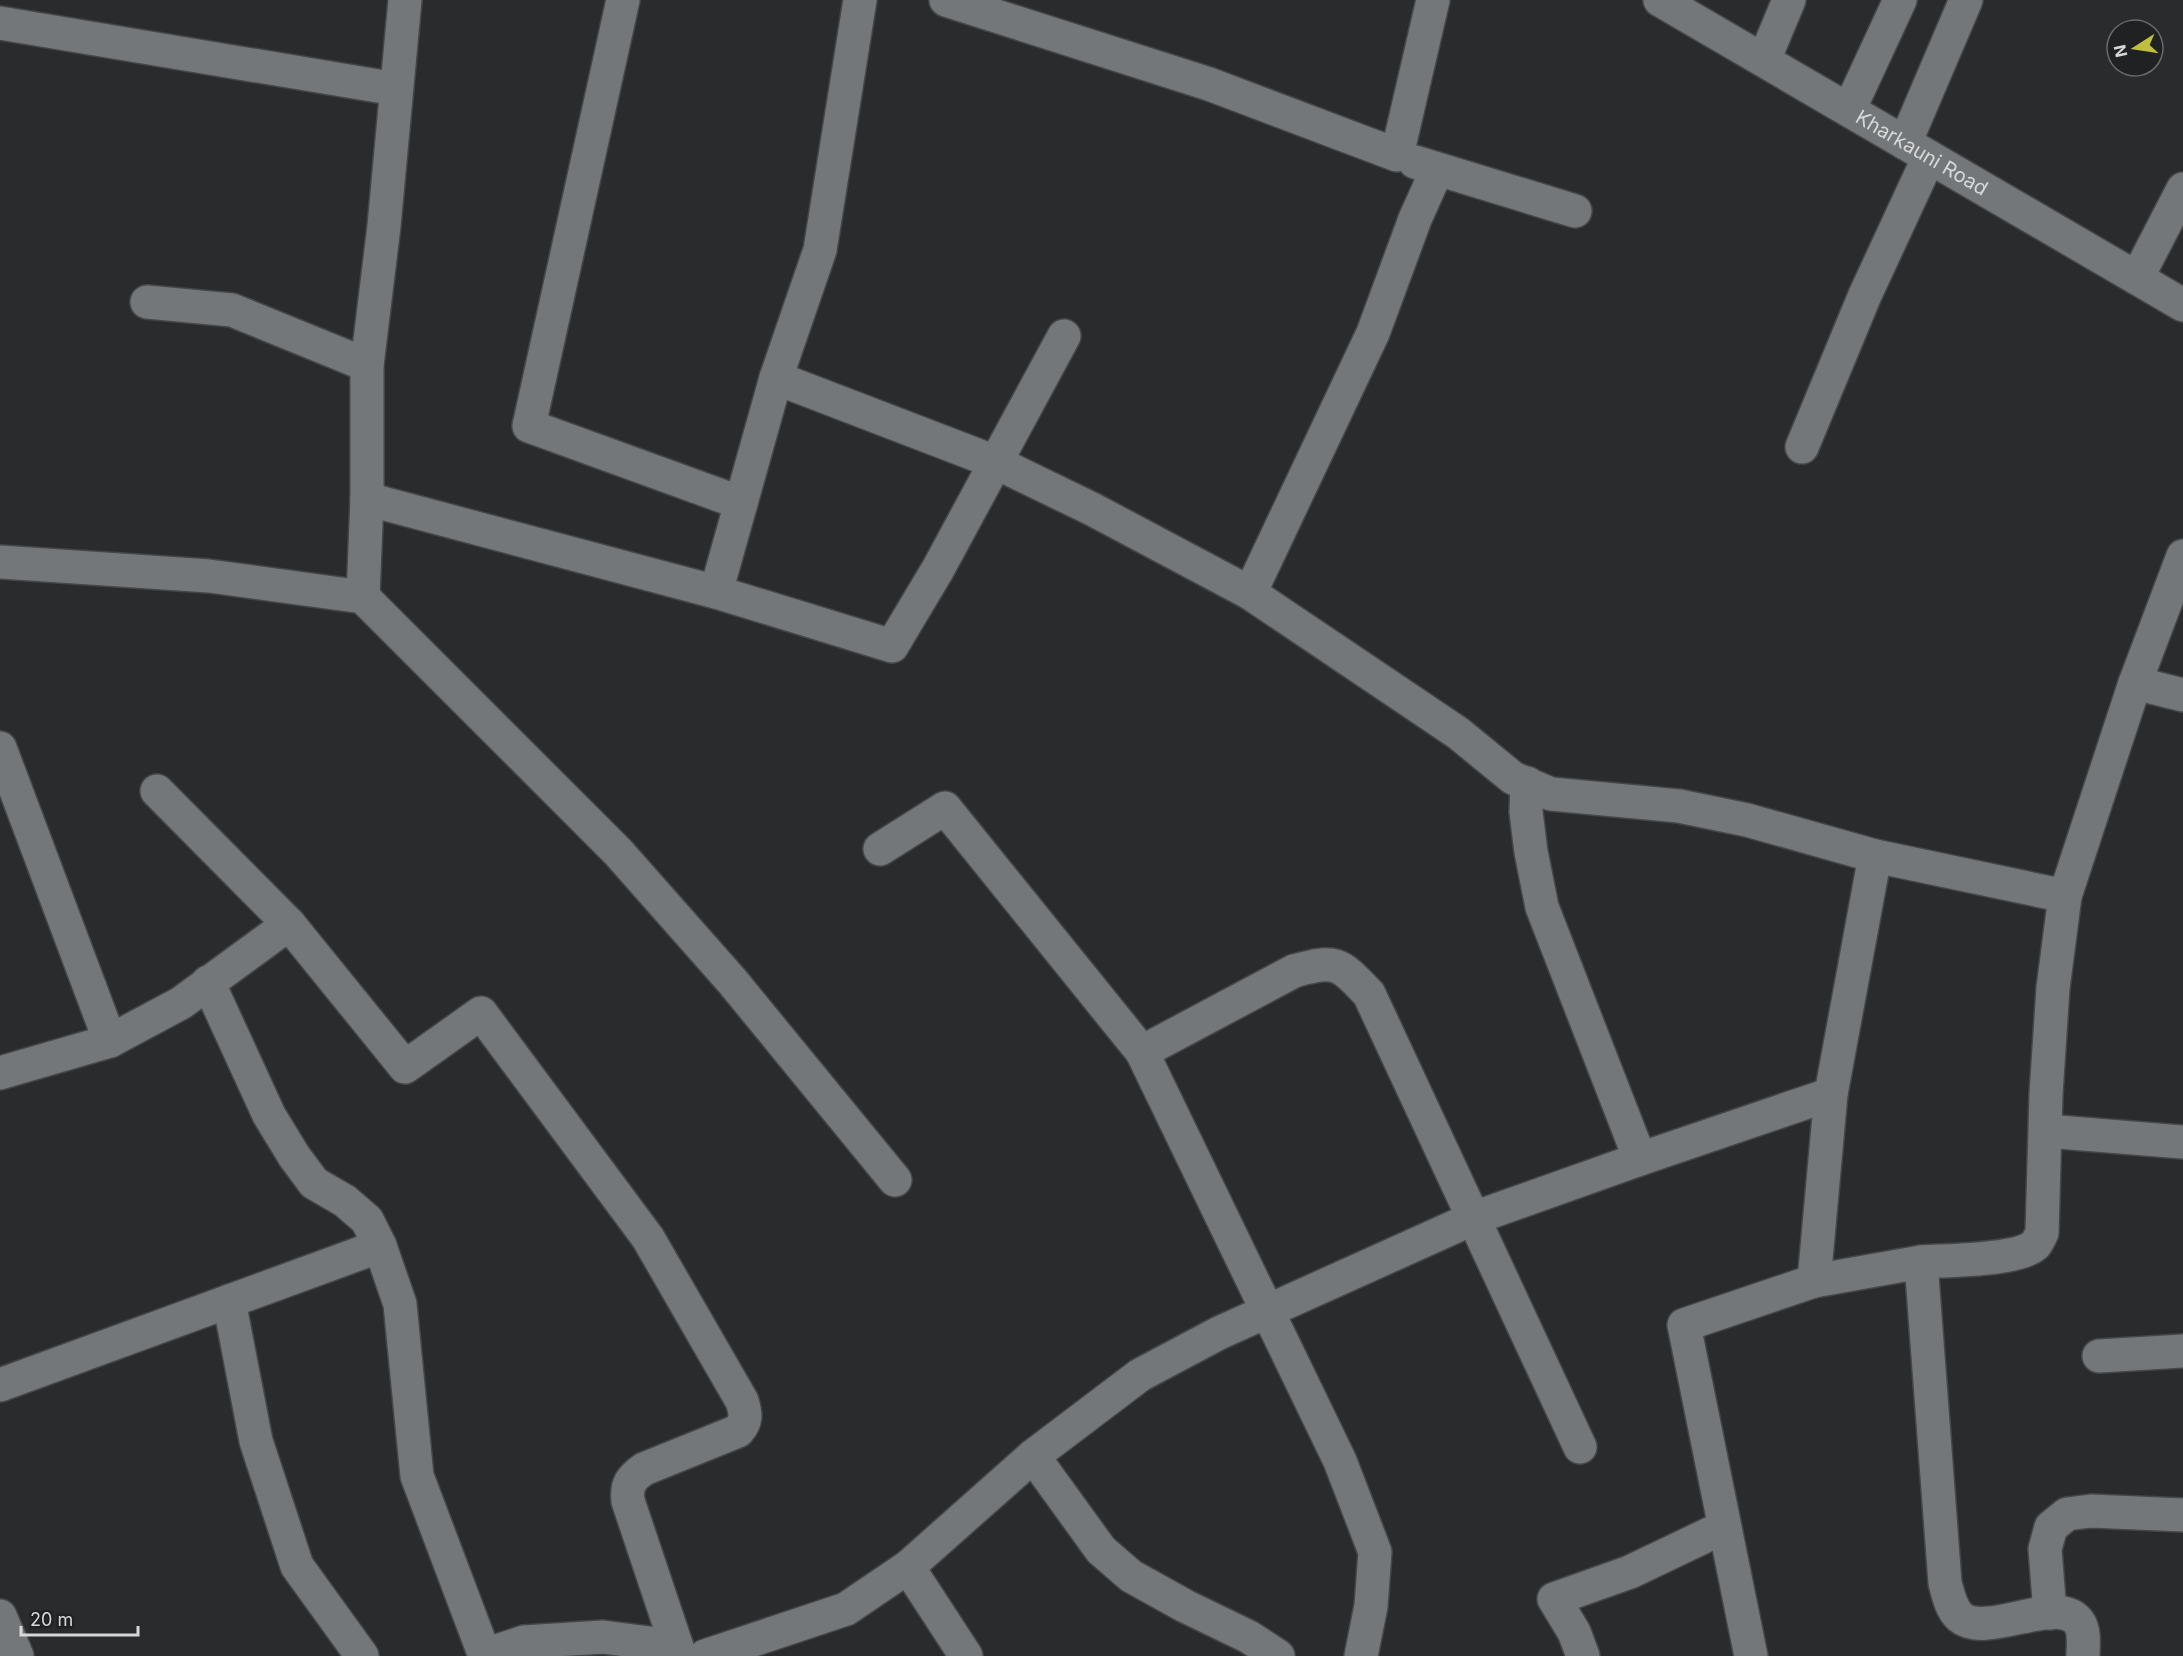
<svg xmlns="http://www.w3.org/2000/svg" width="2183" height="1656" font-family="Inter,sans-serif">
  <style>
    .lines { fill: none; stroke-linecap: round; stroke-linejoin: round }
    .minor-casing { stroke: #454648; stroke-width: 36 }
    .minor { stroke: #747779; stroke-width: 33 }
    .labels { text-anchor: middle; stroke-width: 6; stroke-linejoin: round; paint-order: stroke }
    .street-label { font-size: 20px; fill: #d6d7d8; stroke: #1f2123 }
  </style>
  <rect width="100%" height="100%" fill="#292b2d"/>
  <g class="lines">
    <defs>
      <g id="minor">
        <path d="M 623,0 L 529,426 L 741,503"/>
        <path d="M 946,0 L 1209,84 L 1397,155 L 1433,0"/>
        <path id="s1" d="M 1660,0 L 2183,305"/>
        <path d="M 0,23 L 396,89"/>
        <path d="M 1764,60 L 1789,0"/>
        <path d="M 1849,110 L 1900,0"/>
        <path d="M 1905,143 L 1966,0"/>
        <path d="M 1415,162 L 1575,211"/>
        <path d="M 1437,170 L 1415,219 L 1373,333 L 1250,593 L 1458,733 L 1513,778 L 1551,794 L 1679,806 L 1747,820 L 1875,856 L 2065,896 L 2135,683 L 2183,556"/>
        <path d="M 2137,278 L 2183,189"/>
        <path d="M 147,302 L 232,310 L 367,365"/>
        <path d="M 776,378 L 995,462 L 1092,509 L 1250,593"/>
        <path d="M 1802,447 L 1865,295 L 1929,157"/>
        <path d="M 367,499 L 716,592 L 892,646 L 938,569 L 1064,336"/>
        <path d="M 0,562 L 209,576 L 363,597 L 367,499 L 367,365 L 384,226 L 405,0"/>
        <path d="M 716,592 L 776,378 L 820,250 L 860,0"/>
        <path d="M 363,597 L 618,852 L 732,981 L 895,1180"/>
        <path d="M 2135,683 L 2183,695"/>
        <path d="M 0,748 L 110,1041"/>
        <path d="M 1527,783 L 1526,812 L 1531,852 L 1542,907 L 1640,1159"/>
        <path d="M 880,849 L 945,808 L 1142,1052 L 1340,1461 L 1375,1552 L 1371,1606 L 1361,1656"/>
        <path d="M 289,924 L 405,1067 L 481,1013 L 648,1238 L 742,1401 C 746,1414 747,1421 738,1431 L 644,1469 C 631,1478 626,1485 628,1501 L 680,1656"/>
        <path d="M 208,982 L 269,1115 L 294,1156 L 314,1183 L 345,1201 L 367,1220 L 380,1246 L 400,1304 L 417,1476 L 485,1656"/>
        <path d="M 1142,1052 L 1294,971 C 1337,959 1339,963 1369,994 L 1580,1447"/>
        <path d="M 0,1073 L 110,1041 L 181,1003 L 289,924 L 157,791"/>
        <path d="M 2046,1131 L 2183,1142"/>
        <path d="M 1921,1262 C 1946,1260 2017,1261 2035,1245 C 2038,1242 2040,1236 2042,1233 L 2046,1094 L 2053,988 L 2065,896"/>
        <path d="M 1814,1281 L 1921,1262 L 1945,1583 C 1948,1594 1951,1609 1960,1617 C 1987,1640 2061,1591 2080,1624 C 2085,1633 2083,1646 2083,1656"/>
        <path d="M 229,1301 L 256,1441 L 297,1566 L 362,1656"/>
        <path d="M 2099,1356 L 2183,1351"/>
        <path d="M 0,1385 L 380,1246"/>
        <path d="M 1033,1456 L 1101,1550 L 1131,1576 L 1185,1606 L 1249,1637 L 1278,1656"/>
        <path d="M 908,1567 L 966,1656"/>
        <path d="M 2050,1613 L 2045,1549 L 2051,1527 L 2067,1514 L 2091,1511 L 2183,1515"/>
        <path d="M 0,1616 L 17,1656"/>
        <path d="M 485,1655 L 524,1642 L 603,1637 L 657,1644 L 674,1656"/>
        <path d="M 705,1656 L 846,1609 L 908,1567 L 1033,1456 L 1140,1375 L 1219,1333 L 1474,1218 L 1640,1159 L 1831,1094"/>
        <path d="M 1583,1656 L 1574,1632 L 1554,1599 L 1630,1572 L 1724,1527"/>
        <path d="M 1751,1656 L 1684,1325 L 1814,1281 L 1831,1094 L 1875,856"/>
      </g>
    </defs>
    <!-- minor casing -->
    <use href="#minor" class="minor-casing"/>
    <!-- minor -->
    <use href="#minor" class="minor"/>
  </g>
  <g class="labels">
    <!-- street labels -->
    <g class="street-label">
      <text dy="7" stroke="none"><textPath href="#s1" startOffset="303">Kharkauni Road</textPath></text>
    </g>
  </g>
  <!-- north arrow -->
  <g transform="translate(2135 48) rotate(258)"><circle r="28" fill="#1f2123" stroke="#686a6b" stroke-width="1.5"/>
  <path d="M0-4.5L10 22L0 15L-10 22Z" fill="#bfbe41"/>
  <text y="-9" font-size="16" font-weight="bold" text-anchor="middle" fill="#d6d7d8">N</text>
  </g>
  <!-- scale -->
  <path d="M21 1626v9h117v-9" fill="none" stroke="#d6d7d8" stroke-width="3"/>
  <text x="30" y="1626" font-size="18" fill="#d6d7d8" stroke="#1f2123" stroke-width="4.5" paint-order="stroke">20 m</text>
</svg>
